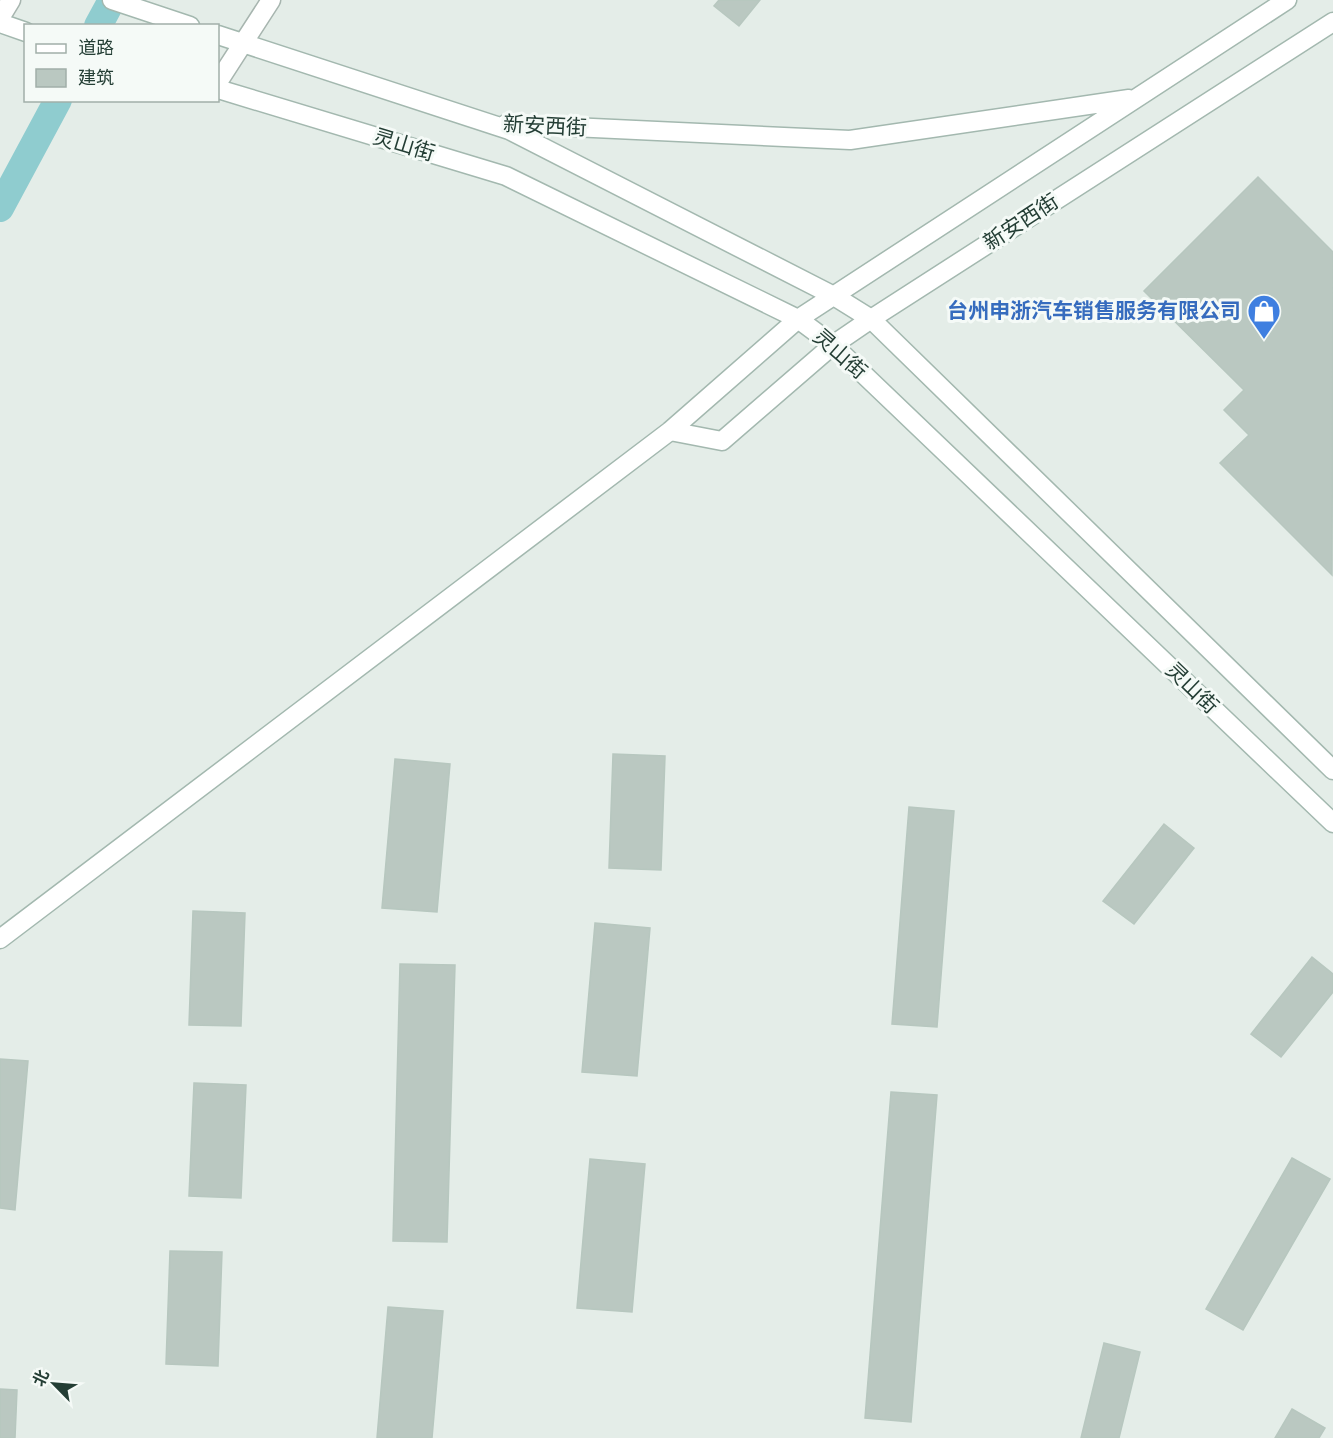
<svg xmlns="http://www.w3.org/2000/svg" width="1333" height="1438" font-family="Rubik,'Noto Sans SC',sans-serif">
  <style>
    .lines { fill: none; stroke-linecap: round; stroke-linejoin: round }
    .canal { stroke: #8fcccf; stroke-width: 28 }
    .building { fill: #bac8c1; stroke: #b7c7bf; stroke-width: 1.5 }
    .street-casing { stroke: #a7b5af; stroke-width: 21 }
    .secondary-casing { stroke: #a3b8af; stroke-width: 21 }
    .street { stroke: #fff; stroke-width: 18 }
    .secondary { stroke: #fff; stroke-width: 18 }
    .labels { text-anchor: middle; stroke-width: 6; stroke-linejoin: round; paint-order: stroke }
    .street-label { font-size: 21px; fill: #243e35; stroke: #f5faf7 }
    .shop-label { font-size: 21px; font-weight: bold; fill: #366cbe; stroke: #f5faf7; text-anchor: end }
  </style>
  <rect width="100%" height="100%" fill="#e4ede8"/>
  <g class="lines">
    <!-- canal -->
    <path class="canal" d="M 98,26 L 112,0
      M 0,208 L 58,100"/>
  </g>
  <!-- building -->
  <path class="building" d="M 719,0 L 760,0 L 739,26 L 714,6 Z
    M 1258,177 L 1333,252 L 1332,575 L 1220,463 L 1249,435 L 1224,410 L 1244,390 L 1144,291 Z
    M 613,754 L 665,756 L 661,870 L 609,868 Z
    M 395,759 L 450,764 L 437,912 L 382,908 Z
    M 909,807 L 954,811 L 937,1027 L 892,1024 Z
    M 1164,824 L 1194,848 L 1134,924 L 1103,901 Z
    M 193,911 L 245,913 L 241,1026 L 189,1025 Z
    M 595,923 L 650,928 L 637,1076 L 582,1072 Z
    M 1312,957 L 1333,974 L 1333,992 L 1281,1057 L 1251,1034 Z
    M 400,964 L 455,965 L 447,1242 L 393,1241 Z
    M 0,1059 L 28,1061 L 15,1210 L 0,1208 Z
    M 194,1083 L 246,1085 L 241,1198 L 189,1196 Z
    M 891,1092 L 937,1095 L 911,1422 L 865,1418 Z
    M 1292,1158 L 1330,1179 L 1243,1330 L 1206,1309 Z
    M 590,1159 L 645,1164 L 632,1312 L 577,1308 Z
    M 170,1251 L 222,1252 L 218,1366 L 166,1364 Z
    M 388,1307 L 443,1311 L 432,1438 L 377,1438 Z
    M 1104,1343 L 1140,1352 L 1119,1438 L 1081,1438 Z
    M 0,1389 L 17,1390 L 15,1438 L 0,1438 Z
    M 1292,1409 L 1325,1428 L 1319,1438 L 1275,1438 Z"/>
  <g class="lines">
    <defs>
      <path id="street" d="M 0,18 L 11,0
        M 218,82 L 271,0"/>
      <path id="secondary" d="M 112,0 L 190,26
        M 0,23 L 26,32
        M 218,35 L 509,130 L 834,296 L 871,319 L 1333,770
        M 218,89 L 506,176 L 798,319 L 833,345 L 1333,823
        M 506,124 L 850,140 L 1129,99
        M 670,431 L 722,441 L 833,345 L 871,319 L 1333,22
        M 0,939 L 670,431 L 798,319 L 1287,0"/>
    </defs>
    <!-- street casing -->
    <use href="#street" class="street-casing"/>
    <!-- secondary casing -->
    <use href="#secondary" class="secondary-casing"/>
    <!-- street -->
    <use href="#street" class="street"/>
    <!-- secondary -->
    <use href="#secondary" class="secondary"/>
  </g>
  <!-- icons -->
  <defs>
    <symbol id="shop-pin" viewBox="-11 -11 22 30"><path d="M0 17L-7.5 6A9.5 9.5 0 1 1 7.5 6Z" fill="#3f7fe0" stroke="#f5faf7"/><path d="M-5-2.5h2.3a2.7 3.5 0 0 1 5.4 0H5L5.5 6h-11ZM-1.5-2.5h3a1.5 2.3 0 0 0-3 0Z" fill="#fff"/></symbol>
  </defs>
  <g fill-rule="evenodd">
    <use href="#shop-pin" x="1245" y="292" width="38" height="52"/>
  </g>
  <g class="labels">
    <!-- street labels -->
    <g class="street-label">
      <text transform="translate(545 126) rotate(3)" y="7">新安西街</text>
      <text transform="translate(404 145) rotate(17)" y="7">灵山街</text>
      <text transform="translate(1021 222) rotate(-33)" y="7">新安西街</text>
      <text transform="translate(840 354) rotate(41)" y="7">灵山街</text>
      <text transform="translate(1192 688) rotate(44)" y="7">灵山街</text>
    </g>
    <!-- shop labels -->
    <g class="shop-label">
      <text x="1241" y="318">台州申浙汽车销售服务有限公司</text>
    </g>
  </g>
  <!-- legend -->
  <rect x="24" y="24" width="195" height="78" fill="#f5faf7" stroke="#a1afa9" stroke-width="1.5"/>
  <rect x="36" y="44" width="30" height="9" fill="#ffffff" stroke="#a1afa9" stroke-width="1.5"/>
  <text x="78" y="54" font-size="18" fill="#243e35">道路</text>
  <rect x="36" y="69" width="30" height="18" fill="#bac8c1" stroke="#a1afa9" stroke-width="1.5"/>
  <text x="78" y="84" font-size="18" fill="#243e35">建筑</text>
  <!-- north arrow -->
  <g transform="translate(54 1384) rotate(295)" stroke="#f5faf7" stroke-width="4.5" paint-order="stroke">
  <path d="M0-4.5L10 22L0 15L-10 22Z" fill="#243e35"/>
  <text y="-9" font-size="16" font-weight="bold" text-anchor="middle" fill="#243e35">北</text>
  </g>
</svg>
